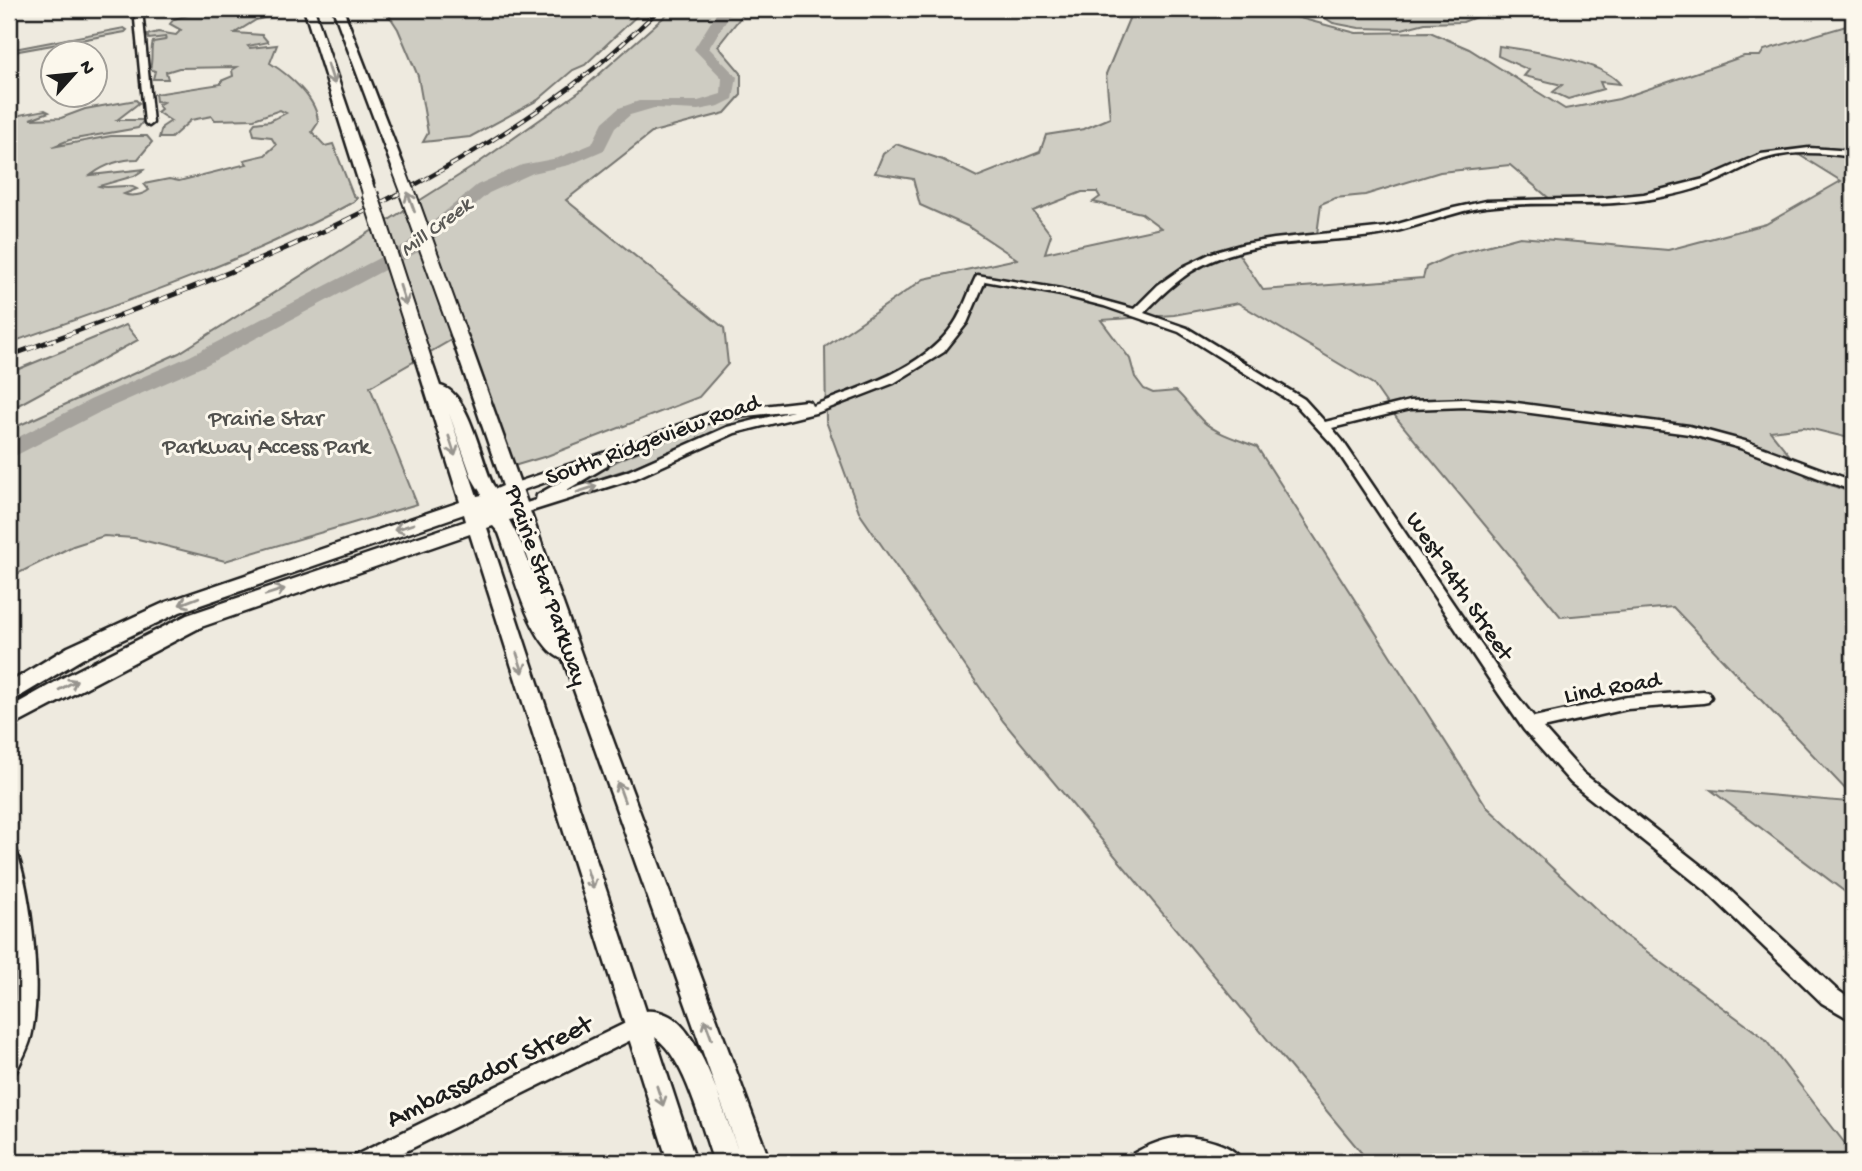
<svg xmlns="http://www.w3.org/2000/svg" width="1862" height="1171" font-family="'Gochi Hand',sans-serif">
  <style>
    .green { fill: #ceccc2; stroke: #75746f; stroke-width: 2; fill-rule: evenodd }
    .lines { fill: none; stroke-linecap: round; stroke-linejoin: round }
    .river { fill: #a6a39d; fill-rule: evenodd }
    .minor-casing { stroke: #1c1c1c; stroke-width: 5 }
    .secondary-casing { stroke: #1c1c1c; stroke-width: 5 }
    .minor { fill: #fbf7ec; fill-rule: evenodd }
    .secondary { fill: #fbf7ec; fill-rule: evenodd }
    .rail-far1-casing { stroke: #1c1c1c; stroke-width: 4.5 }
    .rail-casing { stroke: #1c1c1c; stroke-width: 5 }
    .rail-far1 { stroke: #fbf7ec; stroke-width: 2.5; stroke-dasharray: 8; stroke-linecap: butt }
    .rail { stroke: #fbf7ec; stroke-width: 3.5; stroke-dasharray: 10; stroke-linecap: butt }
    .secondary-bridge-far1-casing { stroke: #1c1c1c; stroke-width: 16; stroke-linecap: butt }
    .secondary-bridge-casing { stroke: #1c1c1c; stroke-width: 19; stroke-linecap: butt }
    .secondary-bridge-far1 { stroke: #fbf7ec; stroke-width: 12 }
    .secondary-bridge { stroke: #fbf7ec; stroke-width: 15 }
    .oneway { stroke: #97948e }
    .labels { text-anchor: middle; stroke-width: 6; stroke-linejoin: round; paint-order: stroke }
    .far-water-label { font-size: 21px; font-style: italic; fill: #5a5956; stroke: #fbf7ec }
    .park-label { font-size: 24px; fill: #51514e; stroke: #fbf7ec }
    .street-label { font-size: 24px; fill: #1c1c1c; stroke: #fbf7ec }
    .near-street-label { font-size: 28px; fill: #1c1c1c; stroke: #fbf7ec }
  </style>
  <rect width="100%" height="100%" fill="#eeeadf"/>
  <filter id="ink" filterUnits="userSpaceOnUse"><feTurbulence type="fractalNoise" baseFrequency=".0143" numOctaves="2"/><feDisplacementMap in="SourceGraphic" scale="14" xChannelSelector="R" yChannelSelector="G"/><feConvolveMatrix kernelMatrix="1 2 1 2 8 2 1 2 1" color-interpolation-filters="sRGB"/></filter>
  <g filter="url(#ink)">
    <!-- green -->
    <path class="green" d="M 209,9 L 273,9 L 271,16 L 256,20 L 235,33 L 262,35 L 268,42 L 248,46 L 250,48 L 277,45 L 270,63 C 289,75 318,99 318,123 L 312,132 L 325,146 L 333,144 L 353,195 L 357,198 L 355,201 C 246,261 126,302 9,343 L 9,117 L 45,110 L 49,112 L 30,119 L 61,118 L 85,109 L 136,100 L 139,103 L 117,120 L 144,120 L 138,128 L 69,140 L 52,147 L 111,136 L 147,136 L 152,142 L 138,159 C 120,159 106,164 91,175 L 145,169 L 134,176 L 99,186 C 111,190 126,182 137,189 L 124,194 C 131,197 143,195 149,190 L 144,184 L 169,179 L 179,181 L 247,164 L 244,160 L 265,155 L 276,145 L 271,137 L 254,135 L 252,127 L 255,123 L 270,121 L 286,113 L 280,110 L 254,119 L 215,120 L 212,116 L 191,120 L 171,138 L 159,138 L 162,127 L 171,121 L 157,112 L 161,109 L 158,105 L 163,102 L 156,101 L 155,94 L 221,84 L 221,81 L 233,76 L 232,70 L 237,67 L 179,68 L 166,72 L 168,79 L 153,79 L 155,71 L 150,69 C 153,60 150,49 153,42 L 165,40 L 166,37 L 149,39 L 147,35 L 158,32 L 176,35 L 181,30 L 170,24 L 174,19 Z
      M 385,9 L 644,9 L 585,65 L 573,70 L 538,100 L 470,137 L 423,142 L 428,133 L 418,76 L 398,29 Z
      M 673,9 L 747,9 L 718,46 L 741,73 L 741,95 L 725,113 L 653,132 L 566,200 L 724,328 L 728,364 L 699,397 L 547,456 L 507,468 L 453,339 L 370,387 L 417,504 L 225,561 L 134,538 L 104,536 L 73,546 L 9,578 L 9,430 L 179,353 L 474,166 L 579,92 Z
      M 1133,9 L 1266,9 L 1356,33 L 1430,32 L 1469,49 L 1565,109 L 1619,99 L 1744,56 L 1760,56 L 1764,50 L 1853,24 L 1853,439 L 1804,427 L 1770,431 L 1807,477 L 1853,493 L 1853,898 L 1711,790 L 1848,802 L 1850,794 L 1673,607 L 1561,617 L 1398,420 L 1373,384 L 1238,303 L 1174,315 L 1101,320 L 1130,359 L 1135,377 L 1144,389 L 1153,393 L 1176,391 C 1185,399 1190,407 1198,416 C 1212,433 1237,439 1257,447 L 1487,807 L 1623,934 L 1764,1038 L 1853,1154 L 1853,1162 L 1369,1162 L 1003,721 L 860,514 L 826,421 L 825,347 L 924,279 L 1017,259 L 967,226 L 920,205 L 913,179 L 875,173 L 883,154 L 896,144 L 943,160 L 977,177 L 1040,152 L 1046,135 L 1084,129 L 1110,118 L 1106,74 ZM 1796,153 L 1841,181 L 1766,224 L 1668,250 L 1520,237 L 1452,255 L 1426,267 L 1423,278 L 1263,290 L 1238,253 L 1263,247 L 1316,242 L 1321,204 L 1335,198 L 1365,195 L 1440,172 L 1510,165 L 1557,205 L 1599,206 L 1646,201 L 1696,190 L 1767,158 ZM 1082,192 L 1097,192 L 1100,197 L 1093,202 L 1141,213 L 1161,228 L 1045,253 L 1051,235 L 1033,211 Z
      M 1284,9 L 1486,9 L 1484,14 L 1463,22 L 1425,23 L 1402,29 L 1359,28 L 1333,23 L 1319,14 L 1296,14 Z
      M 124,28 L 127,30 L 125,32 L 19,51 L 9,58 L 9,50 Z
      M 1499,46 C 1528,50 1603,61 1620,84 L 1600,82 L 1603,89 L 1568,99 L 1553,92 L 1562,85 L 1524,76 L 1529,70 L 1498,56 Z
      M 126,325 L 138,340 L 9,410 L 9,373 Z
      M 808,408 L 722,429 L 631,468 L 562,491 L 617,461 L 710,420 Z"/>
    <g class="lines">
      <!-- river -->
      <path class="river" d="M 719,9 L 733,9 L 709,48 L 737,77 L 733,99 L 719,106 L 698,110 L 654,108 L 630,115 L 615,128 L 604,150 L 569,165 L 533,173 L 489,193 L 418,252 L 204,366 L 104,410 L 9,459 L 9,442 L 90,400 L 190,356 L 406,244 L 477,185 L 522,165 L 558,158 L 592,144 L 603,122 L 619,108 L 639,101 L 698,101 L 721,94 L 722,78 L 694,49 Z"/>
      <defs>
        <path id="minor" d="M 134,9 L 142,9 L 153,123 L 149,126 L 145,123 Z
          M 1809,148 L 1853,151 L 1853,157 C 1824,153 1793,150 1764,159 C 1748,164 1735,173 1721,179 C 1697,190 1670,196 1644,200 C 1591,208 1538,200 1485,207 C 1447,212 1411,231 1372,236 C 1312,244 1246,238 1192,271 C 1174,283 1159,297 1144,313 L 1187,328 L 1304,399 L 1325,422 L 1410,401 L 1465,399 L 1509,402 L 1689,426 L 1748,442 L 1853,481 L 1853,491 L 1740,448 L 1689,434 L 1509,410 L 1465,407 L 1410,409 L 1332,428 L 1342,440 L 1509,686 L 1534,717 L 1627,697 L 1703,691 L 1708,692 L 1711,697 L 1708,702 L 1703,703 L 1627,709 L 1543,728 L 1583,773 L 1718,879 L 1836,989 L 1853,1001 L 1853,1021 L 1822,1003 L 1706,891 L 1571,783 L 1524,730 L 1499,694 L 1334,446 L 1296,405 L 1179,332 L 1104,306 L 1061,295 L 985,281 L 967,323 L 944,352 L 894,383 L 819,412 L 735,433 L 636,478 L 522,514 L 515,509 L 517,506 L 536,500 L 537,495 L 581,470 L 514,493 L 508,488 L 509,485 L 627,445 L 712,412 L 806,401 L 810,402 L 812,406 C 861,387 923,370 954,324 C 964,309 969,290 977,275 L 1061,289 L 1134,309 L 1158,285 L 1185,266 L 1212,253 L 1244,244 L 1274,239 L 1387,227 L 1454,208 L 1486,201 L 1604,198 L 1644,194 L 1704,179 L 1761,154 ZM 793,411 L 727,427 L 626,472 L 565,491 L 607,466 L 608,461 L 718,419 Z
          M 9,845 L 15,847 L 17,853 C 32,898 42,990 31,1037 C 28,1049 21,1061 16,1072 L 9,1075 L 9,1045 L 15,1019 L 16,970 L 9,885 Z
          M 638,1017 L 645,1019 L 647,1026 L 645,1033 L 384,1162 L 353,1162 L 356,1155 Z
          M 1185,1137 C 1203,1138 1235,1144 1242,1162 L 1213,1162 L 1185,1157 L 1158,1162 L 1128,1162 L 1131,1155 C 1148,1145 1165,1138 1185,1137 Z"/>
        <path id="secondary" d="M 304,9 L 314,9 L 373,183 L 371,186 L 361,186 L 359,183 Z
          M 333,9 L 343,9 L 404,167 L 403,170 L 393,170 L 392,167 Z
          M 459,330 L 467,335 L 584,662 L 770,1162 L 742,1162 L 563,659 C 530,648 511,564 499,533 L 493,526 L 487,528 L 646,1011 C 659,1010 671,1015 680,1024 C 707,1051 729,1126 742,1162 L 714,1162 C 701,1127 686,1059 655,1037 L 696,1162 L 668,1162 L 470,534 L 201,627 L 9,728 L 9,708 L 66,676 L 187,615 L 466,521 L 464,514 L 180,612 L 82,659 L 9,703 L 9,683 L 68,647 L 166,602 L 460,502 L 415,358 L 417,354 L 429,354 L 440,386 C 469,391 481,461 493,485 L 496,489 L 503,486 L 451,335 ZM 449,413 L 472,478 L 482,495 L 477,496 ZM 514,519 L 545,606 L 522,545 L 509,520 Z"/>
      </defs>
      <!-- minor casing -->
      <use href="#minor" class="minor-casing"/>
      <!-- secondary casing -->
      <use href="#secondary" class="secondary-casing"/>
      <!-- minor -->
      <use href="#minor" class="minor"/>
      <!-- secondary -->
      <use href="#secondary" class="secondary"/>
      <defs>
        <path id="rail-far1" d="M 394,196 C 463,160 531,119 592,70 C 616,51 638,29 660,9"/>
        <path id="rail" d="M 9,356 C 141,308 273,260 398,194"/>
      </defs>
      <!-- rail-far1 casing -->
      <use href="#rail-far1" class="rail-far1-casing"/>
      <!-- rail casing -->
      <use href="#rail" class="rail-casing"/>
      <!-- rail-far1 -->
      <use href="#rail-far1" class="rail-far1"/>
      <!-- rail -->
      <use href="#rail" class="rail"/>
      <defs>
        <path id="secondary-bridge-far1" d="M 398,167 L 409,196
          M 366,183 L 370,196"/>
        <path id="secondary-bridge" d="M 370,194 L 423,358
          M 408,194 L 459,335"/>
      </defs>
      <!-- secondary-bridge-far1 casing -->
      <use href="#secondary-bridge-far1" class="secondary-bridge-far1-casing"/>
      <!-- secondary-bridge casing -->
      <use href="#secondary-bridge" class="secondary-bridge-casing"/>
      <!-- secondary-bridge-far1 -->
      <use href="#secondary-bridge-far1" class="secondary-bridge-far1"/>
      <!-- secondary-bridge -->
      <use href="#secondary-bridge" class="secondary-bridge"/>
    </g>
    <!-- one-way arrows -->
    <defs><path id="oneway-shaft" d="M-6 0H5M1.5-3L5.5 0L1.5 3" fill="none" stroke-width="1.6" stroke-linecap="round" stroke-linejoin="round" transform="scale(1.75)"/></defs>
    <g class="oneway">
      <use href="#oneway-shaft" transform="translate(331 74) rotate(72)"/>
      <use href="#oneway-shaft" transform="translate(411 202) rotate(-110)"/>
      <use href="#oneway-shaft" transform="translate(403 295) rotate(72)"/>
      <use href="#oneway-shaft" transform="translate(452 446) rotate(72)"/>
      <use href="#oneway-shaft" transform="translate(587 489) rotate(-18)"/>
      <use href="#oneway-shaft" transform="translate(404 527) rotate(162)"/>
      <use href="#oneway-shaft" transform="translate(275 592) rotate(-18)"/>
      <use href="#oneway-shaft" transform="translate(189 601) rotate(159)"/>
      <use href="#oneway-shaft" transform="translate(520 663) rotate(72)"/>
      <use href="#oneway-shaft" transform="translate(68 685) rotate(-29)"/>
      <use href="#oneway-shaft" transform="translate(621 792) rotate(-110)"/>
      <use href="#oneway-shaft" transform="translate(590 879) rotate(72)"/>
      <use href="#oneway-shaft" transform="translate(708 1029) rotate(-110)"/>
      <use href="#oneway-shaft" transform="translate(660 1096) rotate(72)"/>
    </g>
  </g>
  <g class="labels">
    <!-- far-water labels -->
    <g class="far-water-label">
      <text transform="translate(435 226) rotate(-37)" y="7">Mill Creek</text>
    </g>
    <!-- park labels -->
    <g class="park-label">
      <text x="266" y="425">Prairie Star<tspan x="266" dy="28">Parkway Access Park</tspan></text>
    </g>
    <!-- street labels -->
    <g class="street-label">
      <text transform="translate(652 438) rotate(-20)" y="8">South Ridgeview Road</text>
      <text transform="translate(548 585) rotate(71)" y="8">Prairie Star Parkway</text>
      <text transform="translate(1461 585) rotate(56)" y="8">West 94th Street</text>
      <text transform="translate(1612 686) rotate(-10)" y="8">Lind Road</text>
    </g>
    <!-- near-street labels -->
    <g class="near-street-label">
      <text transform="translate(488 1069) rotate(-26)" y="10">Ambassador Street</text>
    </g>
  </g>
  <!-- margin -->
  <rect width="1862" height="1171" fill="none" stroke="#fbf7ec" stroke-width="35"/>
  <rect x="18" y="18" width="1827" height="1136" fill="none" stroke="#1c1c1c" stroke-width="2.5" filter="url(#ink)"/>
  <!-- north arrow -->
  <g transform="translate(74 74) rotate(63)"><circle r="33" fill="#fbf7ec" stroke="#a29f99" stroke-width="2"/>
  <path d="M0-5L12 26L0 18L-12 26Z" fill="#1c1c1c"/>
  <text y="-10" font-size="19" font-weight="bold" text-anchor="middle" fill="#1c1c1c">N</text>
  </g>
</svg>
